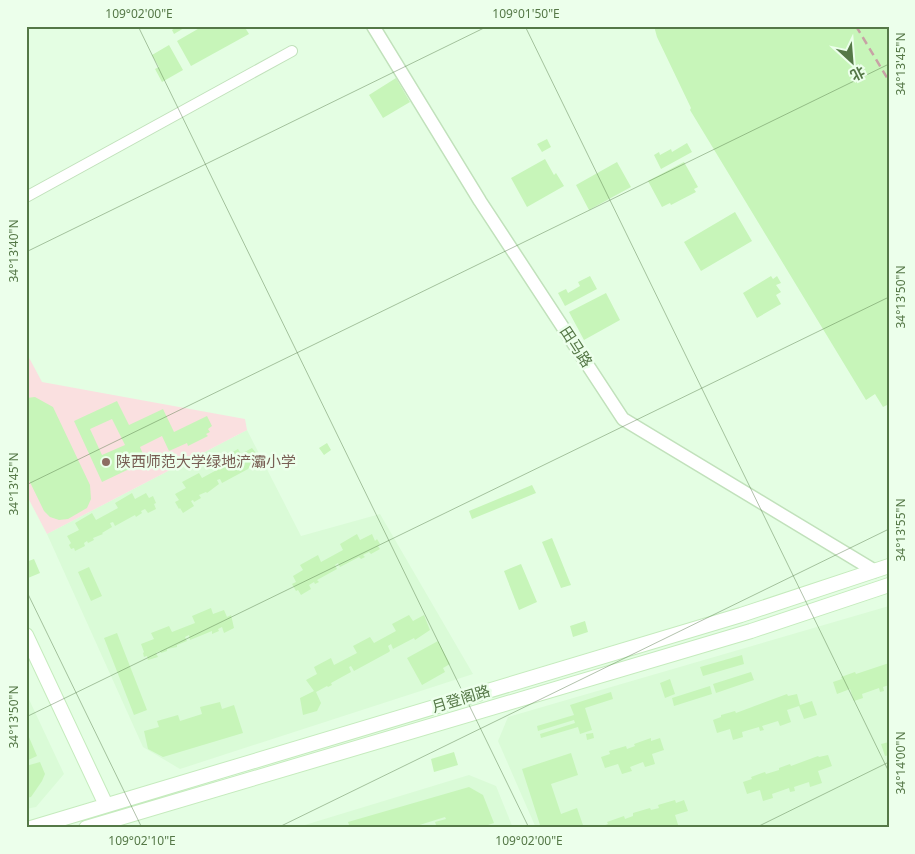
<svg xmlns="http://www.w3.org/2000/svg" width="915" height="854" font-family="'Noto Sans','Noto Sans SC',sans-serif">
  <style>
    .residential { fill: #dafbd7 }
    .education { fill: #fae0e0 }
    .building { fill: #c7f5b9; fill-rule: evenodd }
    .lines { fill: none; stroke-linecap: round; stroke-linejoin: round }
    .minor-casing { stroke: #c1e1bb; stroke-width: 12 }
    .tertiary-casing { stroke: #c1e1bb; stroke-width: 15 }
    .secondary-casing { stroke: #c5ebbd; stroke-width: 16 }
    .minor { stroke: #fff; stroke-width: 10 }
    .tertiary { stroke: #fff; stroke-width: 12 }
    .secondary { stroke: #fff; stroke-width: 14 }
    .rail { stroke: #c8a1a5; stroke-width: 2.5; stroke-dasharray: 8 5; stroke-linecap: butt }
    .ticks { fill: none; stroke: #557847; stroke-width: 1; stroke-opacity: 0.45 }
    .education-dot { fill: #8d6e63; stroke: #ecffeb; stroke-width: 2 }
    .labels { text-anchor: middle; stroke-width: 5; stroke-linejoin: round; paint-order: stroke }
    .street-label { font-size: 15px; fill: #557847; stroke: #ecffeb }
    .education-label { font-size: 15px; fill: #785e54; stroke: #ecffeb; text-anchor: start }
    .neatline { fill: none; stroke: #557847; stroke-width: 2 }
    .ticks-label { font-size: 12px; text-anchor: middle; fill: #557847 }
  </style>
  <rect width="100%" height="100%" fill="#e4fee3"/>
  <!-- residential -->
  <path class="residential" d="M 247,430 L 301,536 L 380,514 L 473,674 L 180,769 L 143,747 L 47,534 Z
    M 889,606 L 889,828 L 536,828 L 498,741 L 508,717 Z
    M 26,693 L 64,774 L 36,807 L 26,809 Z
    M 469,775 L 496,786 L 513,828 L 295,828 Z"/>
  <!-- education -->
  <path class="education" d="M 26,352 L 42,382 L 245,419 L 247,430 L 47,534 L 26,494 Z"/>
  <!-- building -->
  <path class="building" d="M 178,26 L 183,26 L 184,28 L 174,34 L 172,30 Z
    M 203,26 L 244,26 L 249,34 L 191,66 L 177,41 Z
    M 654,26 L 889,26 L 889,404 L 883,407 L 875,394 L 866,400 L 690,110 L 691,108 L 657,37 Z
    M 169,45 L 183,70 L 162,82 L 155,69 L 159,67 L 152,55 Z
    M 396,78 L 410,102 L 383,118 L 369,95 Z
    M 547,139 L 551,147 L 542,152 L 537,144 Z
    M 687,143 L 692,152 L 661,169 L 654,155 L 659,152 L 660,155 L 671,149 L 672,152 Z
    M 545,159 L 554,175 L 556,173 L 564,186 L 527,207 L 511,178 Z
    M 617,162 L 631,187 L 589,210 L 576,185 Z
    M 684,162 L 698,187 L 694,189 L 696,192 L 671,205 L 670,203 L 662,207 L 648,181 Z
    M 735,212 L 752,241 L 701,271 L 684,242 Z
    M 590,276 L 597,289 L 565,306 L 558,293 L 566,289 L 568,293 L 580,286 L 578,282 Z
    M 771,276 L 773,279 L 777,276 L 781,283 L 776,285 L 781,292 L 776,295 L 781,304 L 757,318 L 743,293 Z
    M 606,293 L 620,320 L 584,340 L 569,312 Z
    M 35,397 L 53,407 L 90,485 L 91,499 L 87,508 L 68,519 L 59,520 L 50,517 L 44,511 L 26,474 L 26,398 Z
    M 117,401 L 129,425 L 163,409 L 174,432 L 207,416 L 212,426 L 208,429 L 210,432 L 206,434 L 208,436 L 188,446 L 187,443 L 169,451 L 162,436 L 140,447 L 146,461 L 102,482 L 74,421 ZM 112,419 L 125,445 L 102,455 L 90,429 Z
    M 327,443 L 331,450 L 324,455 L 319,448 Z
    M 252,448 L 260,458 L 258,459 L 261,463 L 252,469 L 250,466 L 248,469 L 222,483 L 220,479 L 217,480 L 219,484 L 207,493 L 206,492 L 199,495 L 201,498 L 194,502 L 193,500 L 191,501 L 194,506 L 183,513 L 180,508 L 179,509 L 175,502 L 179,500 L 175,494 L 186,488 L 182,482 L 199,473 L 202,478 L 224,466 L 220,459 L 238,449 L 241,454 Z
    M 532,485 L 536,493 L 472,519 L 469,511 Z
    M 132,493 L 135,499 L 146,493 L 149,498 L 153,496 L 156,503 L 154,504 L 156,509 L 148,513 L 145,509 L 141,511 L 142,513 L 136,517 L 135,515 L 115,526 L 113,522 L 110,523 L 112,527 L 102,533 L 103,534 L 93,538 L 94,540 L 88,543 L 87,541 L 84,543 L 85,546 L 75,551 L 74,548 L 71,549 L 69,545 L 71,543 L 67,536 L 79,530 L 75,523 L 92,513 L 96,520 L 118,508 L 115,503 Z
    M 357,534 L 360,540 L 372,534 L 375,541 L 377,539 L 380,544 L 378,546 L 380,549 L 371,554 L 369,552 L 363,555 L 365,557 L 361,559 L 359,557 L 340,567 L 338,563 L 335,565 L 337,569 L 317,580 L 319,582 L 315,584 L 314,582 L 309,585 L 311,589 L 301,595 L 298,590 L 296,591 L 292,584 L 296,582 L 293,576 L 303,570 L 300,565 L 318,555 L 321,562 L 343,550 L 340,544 Z
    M 552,538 L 571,585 L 561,588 L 542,542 Z
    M 34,559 L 40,573 L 28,578 L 26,575 L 26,562 Z
    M 521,564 L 537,602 L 519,610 L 504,571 Z
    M 89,567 L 102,596 L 91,601 L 78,572 Z
    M 211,608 L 213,614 L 224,610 L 227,617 L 231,615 L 234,628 L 224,633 L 222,627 L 218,629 L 219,631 L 212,634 L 212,631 L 190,640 L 189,635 L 185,637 L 187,641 L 177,645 L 177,647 L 167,649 L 167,651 L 161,653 L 160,651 L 156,653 L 158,657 L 148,660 L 147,656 L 144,657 L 143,653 L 144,652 L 141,644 L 154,639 L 151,633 L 169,626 L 172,632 L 195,623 L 192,616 Z
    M 409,615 L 413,621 L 424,615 L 430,630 L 415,640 L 414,638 L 393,649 L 391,644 L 388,646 L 390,651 L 389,652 L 354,671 L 351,666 L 349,667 L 351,672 L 331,683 L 332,685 L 328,687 L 327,686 L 316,692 L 321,703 L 317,711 L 303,715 L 300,698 L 314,691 L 306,680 L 317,674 L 314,667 L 331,658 L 334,665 L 357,653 L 353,646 L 370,637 L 374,643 L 396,631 L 392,624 Z
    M 585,621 L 588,632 L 573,637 L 570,626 Z
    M 117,633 L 147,710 L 134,715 L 104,638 Z
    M 438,641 L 450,664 L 443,668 L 445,672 L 422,685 L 407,658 Z
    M 742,655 L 744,664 L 703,676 L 700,667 Z
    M 889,663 L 889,685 L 883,687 L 884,691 L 880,692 L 879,688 L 862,694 L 863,698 L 854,701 L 850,689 L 837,694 L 833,682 L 842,679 L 841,677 L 855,672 L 856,674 Z
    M 751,672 L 754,680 L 716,693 L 713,684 Z
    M 670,679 L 675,694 L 665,698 L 660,683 Z
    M 710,686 L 712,694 L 674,706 L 672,698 Z
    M 611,692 L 613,699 L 585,708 L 592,730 L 580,734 L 578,727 L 541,738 L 540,734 L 575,723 L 574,720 L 538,731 L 537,726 L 574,715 L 570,705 Z
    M 787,694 L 788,696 L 797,694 L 800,705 L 812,701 L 817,715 L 804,719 L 799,706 L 787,710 L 791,722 L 780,726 L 778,721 L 762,726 L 764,730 L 760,731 L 759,727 L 742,732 L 743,737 L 733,740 L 730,729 L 717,733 L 713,720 L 721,717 L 721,715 L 735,711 L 736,713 Z
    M 220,702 L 222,709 L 234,705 L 243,733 L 163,757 L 148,749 L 144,731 L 159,727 L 157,721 L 178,715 L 180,721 L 202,714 L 200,707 Z
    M 26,730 L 37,756 L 26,761 Z
    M 593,733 L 594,738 L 587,740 L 586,734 Z
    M 651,738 L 651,741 L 660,738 L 664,750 L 652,754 L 655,764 L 645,767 L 643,762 L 630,767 L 632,771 L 622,774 L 618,764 L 605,768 L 601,757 L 610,754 L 609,751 L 626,746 L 627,749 L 635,746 L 634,744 Z
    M 889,742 L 889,755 L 885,756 L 881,744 Z
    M 454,752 L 458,765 L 434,772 L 431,759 Z
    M 571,753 L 578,775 L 551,784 L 561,814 L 577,808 L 584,828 L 541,828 L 522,769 Z
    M 828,755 L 832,766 L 818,771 L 822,783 L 810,787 L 809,782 L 794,787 L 795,791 L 790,792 L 789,788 L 772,794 L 773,798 L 763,801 L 760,790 L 747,794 L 743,782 L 752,779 L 751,777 L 765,772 L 766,774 L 779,770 L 779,768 L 790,764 L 791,766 L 818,756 L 819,757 Z
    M 40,762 L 45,774 L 42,781 L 31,797 L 26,798 L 26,766 Z
    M 469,787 L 483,795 L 494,823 L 479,828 L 437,828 L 435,822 L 446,819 L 445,817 L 410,828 L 350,828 L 348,822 Z
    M 675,800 L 676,803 L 684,800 L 688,811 L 675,815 L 679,828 L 598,828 L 608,824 L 607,822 L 624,816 L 625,819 L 633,816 L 633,813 L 650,808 L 651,810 L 659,808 L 658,805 Z"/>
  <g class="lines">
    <defs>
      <path id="minor" d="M 26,197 L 292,51"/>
      <path id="tertiary" d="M 373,26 L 480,201 L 623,419 L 875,571"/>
      <path id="secondary" d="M 26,635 L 106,805
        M 31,828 L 741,615 L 889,566
        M 86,828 L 751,631 L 889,585"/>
    </defs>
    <!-- minor casing -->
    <use href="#minor" class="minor-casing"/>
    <!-- tertiary casing -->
    <use href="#tertiary" class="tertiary-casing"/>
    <!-- secondary casing -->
    <use href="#secondary" class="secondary-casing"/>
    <!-- minor -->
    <use href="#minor" class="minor"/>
    <!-- tertiary -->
    <use href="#tertiary" class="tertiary"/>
    <!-- secondary -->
    <use href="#secondary" class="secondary"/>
    <!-- rail -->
    <path class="rail" d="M 856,26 L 889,81"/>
  </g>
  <!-- ticks -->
  <path class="ticks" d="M 138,26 L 529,828M 525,26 L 889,772M 26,252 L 488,26M 26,485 L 889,64M 26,590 L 142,828M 26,717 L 889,297M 277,828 L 889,529M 755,828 L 889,762"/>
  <!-- markers -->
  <circle class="education-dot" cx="106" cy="462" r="5"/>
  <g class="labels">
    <!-- street labels -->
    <g class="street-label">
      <text transform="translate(576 347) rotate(57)" y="5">田马路</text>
      <text transform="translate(461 699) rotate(-17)" y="5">月登阁路</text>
    </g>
    <!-- education labels -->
    <g class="education-label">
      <text x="116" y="467">陕西师范大学绿地浐灞小学</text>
    </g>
  </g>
  <!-- border -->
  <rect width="915" height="854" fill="none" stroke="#ecffeb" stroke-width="55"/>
  <!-- north arrow -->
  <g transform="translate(852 62) rotate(154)" stroke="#ecffeb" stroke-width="4" paint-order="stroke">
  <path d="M0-4L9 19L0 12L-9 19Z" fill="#557847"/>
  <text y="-8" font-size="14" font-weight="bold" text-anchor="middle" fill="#557847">北</text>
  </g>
  <rect x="28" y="28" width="860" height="798" class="neatline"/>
  <g class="ticks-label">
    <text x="139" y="18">109°02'00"E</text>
    <text x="526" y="18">109°01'50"E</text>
    <text transform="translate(901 64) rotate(-90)" y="4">34°13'45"N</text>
    <text transform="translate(14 251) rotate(-90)" y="4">34°13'40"N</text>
    <text transform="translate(901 297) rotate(-90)" y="4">34°13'50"N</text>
    <text transform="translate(14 484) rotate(-90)" y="4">34°13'45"N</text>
    <text transform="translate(901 530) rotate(-90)" y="4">34°13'55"N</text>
    <text transform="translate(14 717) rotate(-90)" y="4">34°13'50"N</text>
    <text transform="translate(901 763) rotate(-90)" y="4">34°14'00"N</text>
    <text x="142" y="845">109°02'10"E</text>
    <text x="529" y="845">109°02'00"E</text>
  </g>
</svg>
